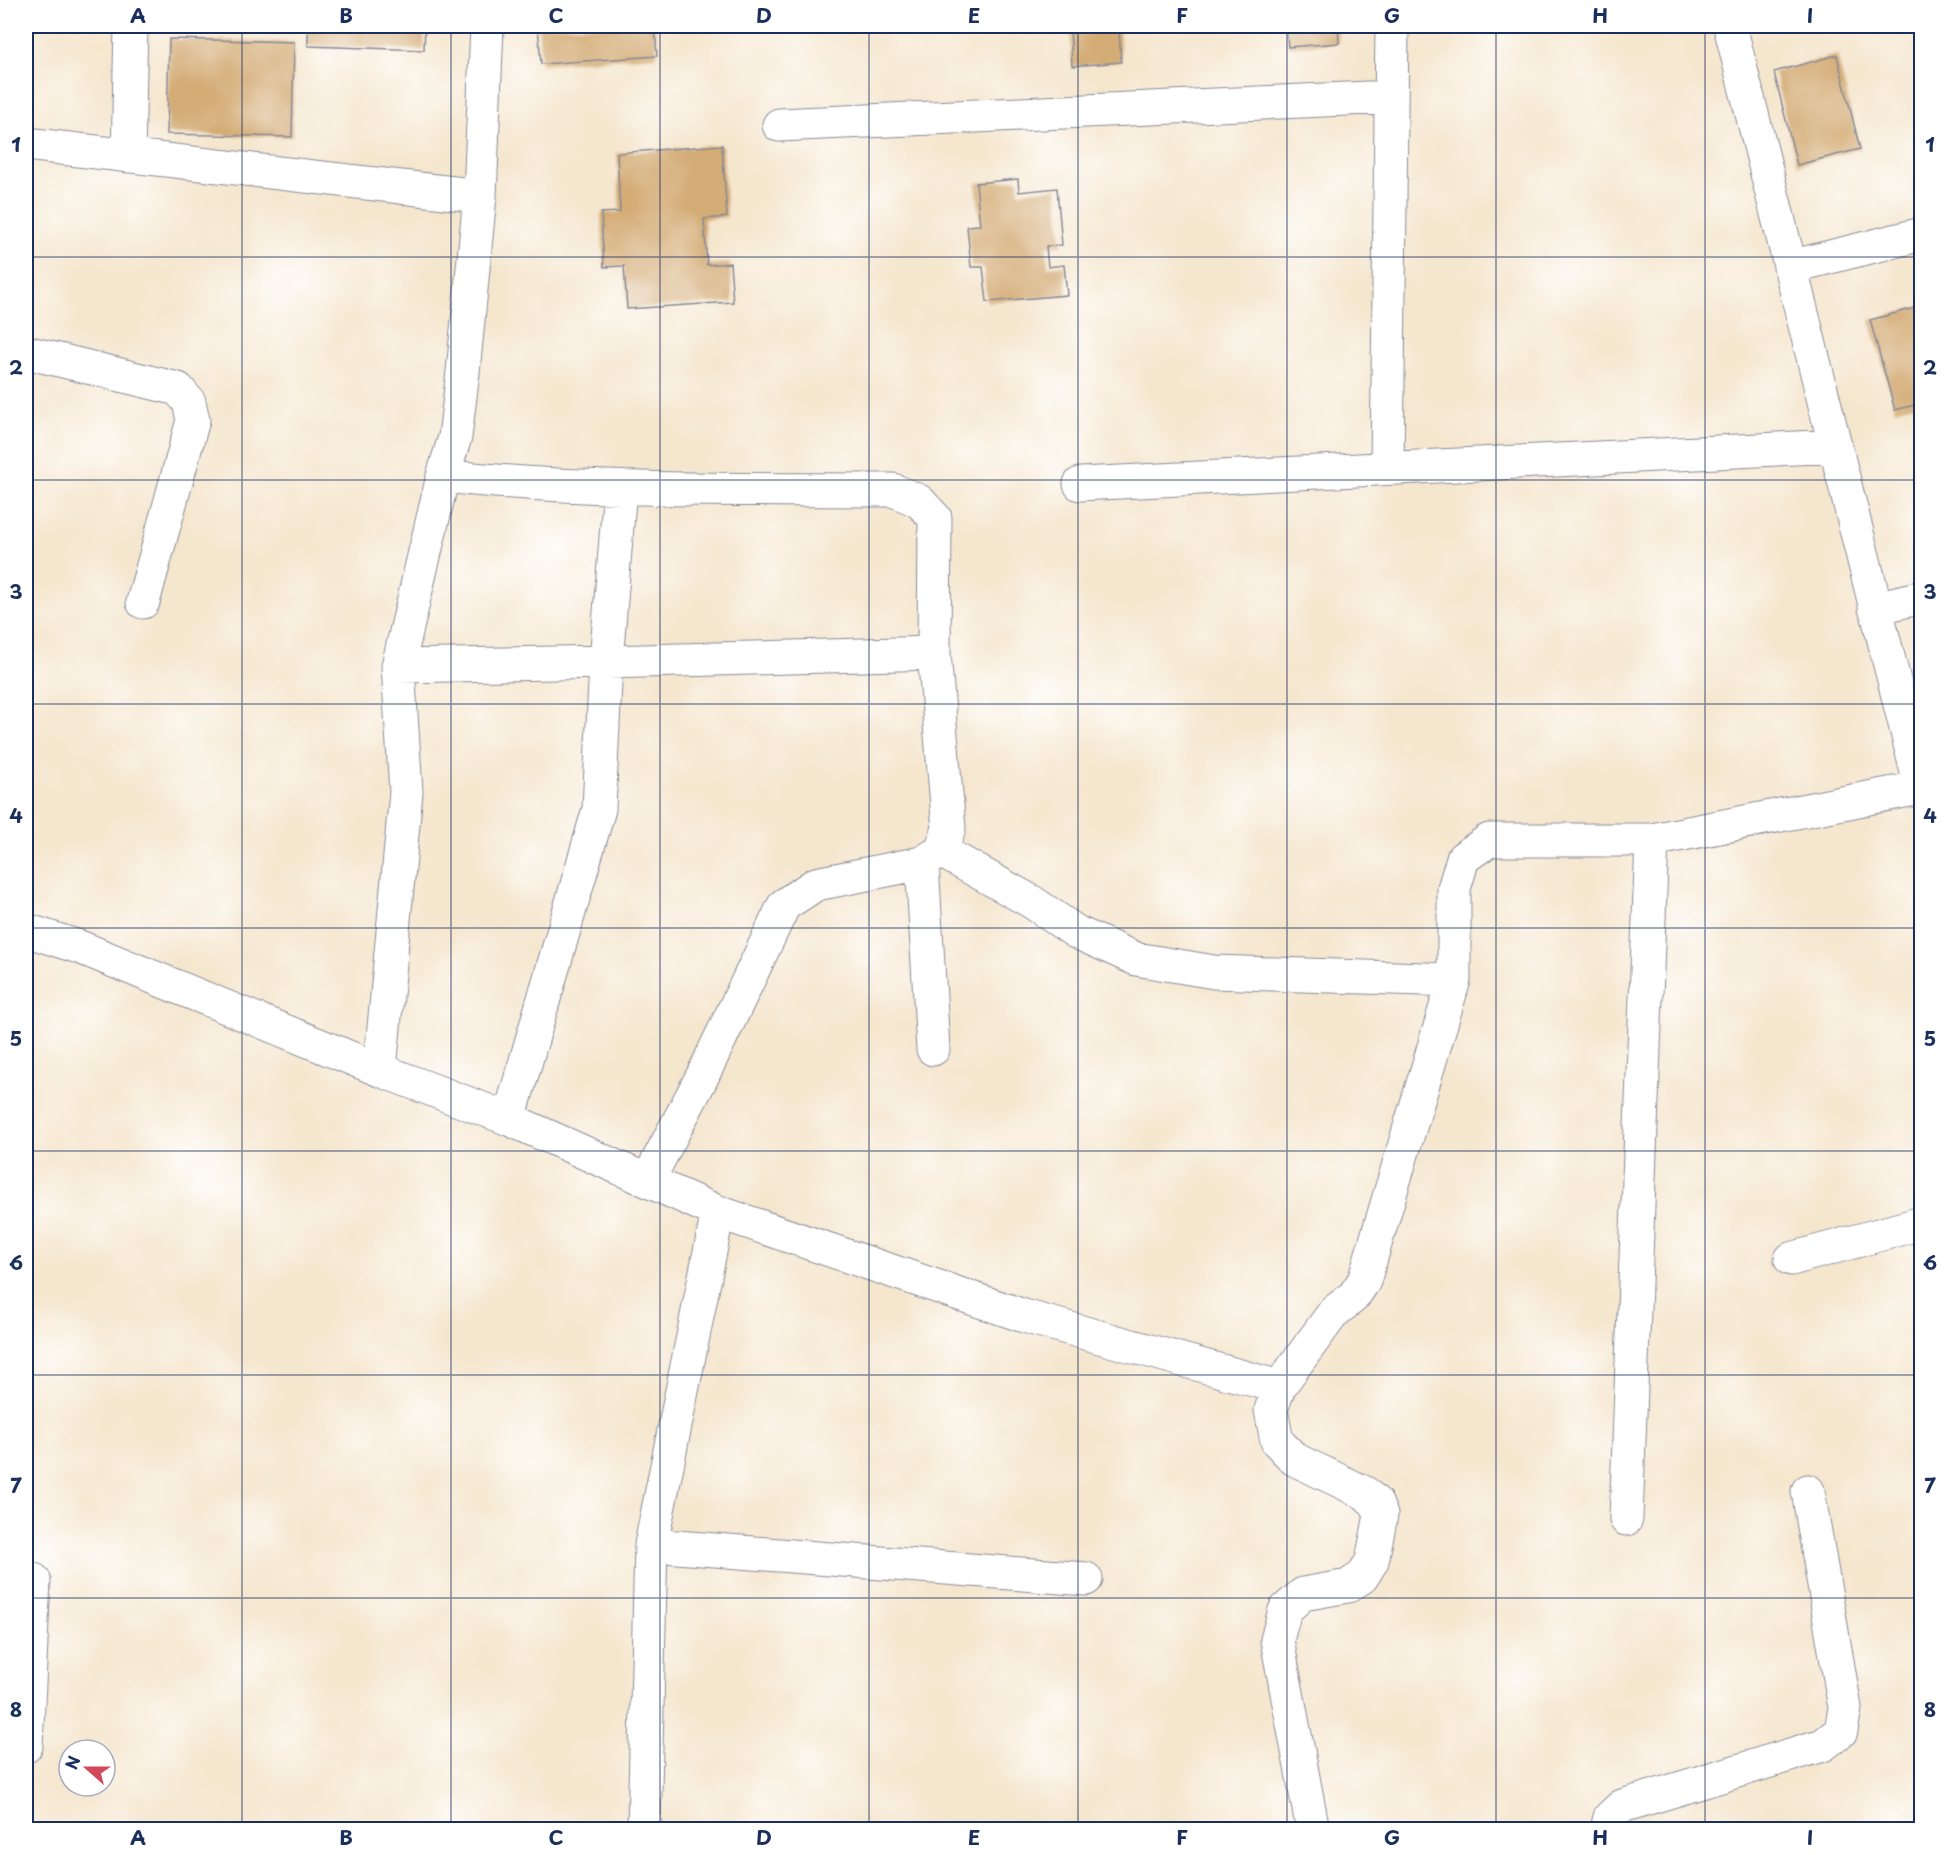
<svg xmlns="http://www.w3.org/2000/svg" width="1947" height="1855" font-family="'Playpen Sans',sans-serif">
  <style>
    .building { fill: #d4ac76 }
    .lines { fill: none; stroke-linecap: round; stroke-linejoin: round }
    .minor-casing { stroke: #888a96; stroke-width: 35 }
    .minor { stroke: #fff; stroke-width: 33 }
    .grid { fill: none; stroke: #1b2f5e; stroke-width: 1.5; stroke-opacity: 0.55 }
    .neatline { fill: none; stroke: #1b2f5e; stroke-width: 2 }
    .grid-label { font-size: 20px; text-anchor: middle; font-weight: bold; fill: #1b2f5e }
  </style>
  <rect width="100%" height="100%" fill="#fff"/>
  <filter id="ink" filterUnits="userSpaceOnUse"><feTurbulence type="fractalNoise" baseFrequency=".0167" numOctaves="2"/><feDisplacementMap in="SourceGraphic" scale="12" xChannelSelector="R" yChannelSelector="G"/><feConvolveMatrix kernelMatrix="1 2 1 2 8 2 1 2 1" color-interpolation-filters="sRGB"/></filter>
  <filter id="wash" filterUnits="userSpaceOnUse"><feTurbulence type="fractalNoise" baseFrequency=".008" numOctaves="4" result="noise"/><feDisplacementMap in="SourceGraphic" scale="24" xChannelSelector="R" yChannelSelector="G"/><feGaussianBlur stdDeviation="1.35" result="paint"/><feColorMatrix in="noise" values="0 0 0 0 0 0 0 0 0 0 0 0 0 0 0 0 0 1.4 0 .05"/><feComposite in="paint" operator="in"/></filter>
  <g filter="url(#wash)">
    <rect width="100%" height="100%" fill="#f5e6ce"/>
    <g id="blocks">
      <!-- building -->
      <path class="building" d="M 308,26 L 425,26 L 424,50 L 308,46 Z
        M 538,26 L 655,26 L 657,56 L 541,64 Z
        M 1070,26 L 1148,26 L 1148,27 L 1119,29 L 1121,62 L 1072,66 Z
        M 1286,26 L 1338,26 L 1339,43 L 1288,47 Z
        M 169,39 L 294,42 L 292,137 L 167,134 Z
        M 1837,55 L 1860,149 L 1797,165 L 1774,72 Z
        M 722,145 L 727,217 L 704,219 L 707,265 L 730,263 L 733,302 L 627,309 L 624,266 L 604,267 L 601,213 L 620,212 L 617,153 Z
        M 1018,179 L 1019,192 L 1057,188 L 1062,245 L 1046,246 L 1048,267 L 1064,265 L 1067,295 L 987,302 L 983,267 L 971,267 L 967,226 L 980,225 L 976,183 Z
        M 1922,306 L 1922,403 L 1895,410 L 1870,320 Z"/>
    </g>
  </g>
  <g filter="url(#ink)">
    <use href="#blocks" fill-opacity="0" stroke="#888a96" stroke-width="1.5"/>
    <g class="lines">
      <defs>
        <path id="minor" d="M 1730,26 L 1922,792
          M 779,125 L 1391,97
          M 26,144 L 480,196
          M 128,156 L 131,26
          M 1790,267 L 1922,234
          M 26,352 L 178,389 L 189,402 L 193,420 L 143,602
          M 1387,468 L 1392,26
          M 443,476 C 592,492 743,489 893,490 L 919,501 L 935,518 L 934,653 L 949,829 L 941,851 L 922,863 L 816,884 L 784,905 L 702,1077 L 648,1180
          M 1080,484 L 1835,446
          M 1875,608 L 1922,597
          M 398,666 L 606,662 L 934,653
          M 941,851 L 1032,902 L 1076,932 L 1136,959 L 1214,972 L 1454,980
          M 922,863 L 933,1049
          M 26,930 L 82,948 L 380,1070 L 509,1119 L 718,1212 L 1024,1316 L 1279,1387
          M 380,1070 L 406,792 L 398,666 L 443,476 L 455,437 L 463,372 L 480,196 L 487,26
          M 509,1119 L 599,809 L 606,662 L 620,488
          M 1791,1259 L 1922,1223
          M 1626,1519 L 1652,840 L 1920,788
          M 651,1545 L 1086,1579
          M 26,1746 L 34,1580
          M 644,1830 L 651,1545 L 718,1212
          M 1313,1830 L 1277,1640 L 1285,1610 L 1303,1594 L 1348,1586 L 1362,1577 L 1372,1561 L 1381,1515 L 1376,1503 L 1365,1493 L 1294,1459 L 1277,1441 L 1271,1410 L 1279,1387 L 1334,1312 L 1353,1297 L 1364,1281 L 1454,980 L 1454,889 L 1463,858 L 1489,840 L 1652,840
          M 1607,1830 L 1610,1817 L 1622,1806 L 1823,1745 L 1841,1731 L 1845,1708 L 1808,1491"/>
      </defs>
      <!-- minor casing -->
      <use href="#minor" class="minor-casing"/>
      <!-- minor -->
      <use href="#minor" class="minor"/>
    </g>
  </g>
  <!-- grid -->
  <path class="grid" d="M 242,26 L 242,1830M 451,26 L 451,1830M 660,26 L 660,1830M 869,26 L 869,1830M 1078,26 L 1078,1830M 1287,26 L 1287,1830M 1496,26 L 1496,1830M 1705,26 L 1705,1830M 26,257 L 1922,257M 26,480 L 1922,480M 26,704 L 1922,704M 26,928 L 1922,928M 26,1151 L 1922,1151M 26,1375 L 1922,1375M 26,1598 L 1922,1598"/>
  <!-- margin -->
  <rect width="1947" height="1855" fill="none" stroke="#fff" stroke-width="66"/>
  <!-- north arrow -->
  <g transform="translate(87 1768) rotate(291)"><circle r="28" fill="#ffffff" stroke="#a4acbf" stroke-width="1.5"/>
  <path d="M0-4.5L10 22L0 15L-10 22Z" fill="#d1495b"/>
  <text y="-9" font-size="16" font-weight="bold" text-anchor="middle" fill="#1b2f5e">N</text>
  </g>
  <rect x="33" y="33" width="1881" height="1789" class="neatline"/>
  <g class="grid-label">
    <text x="138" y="23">A</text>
    <text x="346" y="23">B</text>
    <text x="556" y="23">C</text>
    <text x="764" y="23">D</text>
    <text x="974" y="23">E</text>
    <text x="1182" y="23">F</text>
    <text x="1392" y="23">G</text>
    <text x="1600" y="23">H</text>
    <text x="1810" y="23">I</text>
    <text x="16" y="152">1</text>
    <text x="1930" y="152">1</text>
    <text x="16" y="375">2</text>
    <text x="1930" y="375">2</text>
    <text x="16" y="599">3</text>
    <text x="1930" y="599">3</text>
    <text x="16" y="823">4</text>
    <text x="1930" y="823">4</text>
    <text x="16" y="1046">5</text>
    <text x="1930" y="1046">5</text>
    <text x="16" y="1270">6</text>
    <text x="1930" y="1270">6</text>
    <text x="16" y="1493">7</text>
    <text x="1930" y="1493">7</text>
    <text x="16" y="1717">8</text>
    <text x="1930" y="1717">8</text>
    <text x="138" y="1845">A</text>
    <text x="346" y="1845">B</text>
    <text x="556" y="1845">C</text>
    <text x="764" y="1845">D</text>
    <text x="974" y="1845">E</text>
    <text x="1182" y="1845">F</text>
    <text x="1392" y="1845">G</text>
    <text x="1600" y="1845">H</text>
    <text x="1810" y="1845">I</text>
  </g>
</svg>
